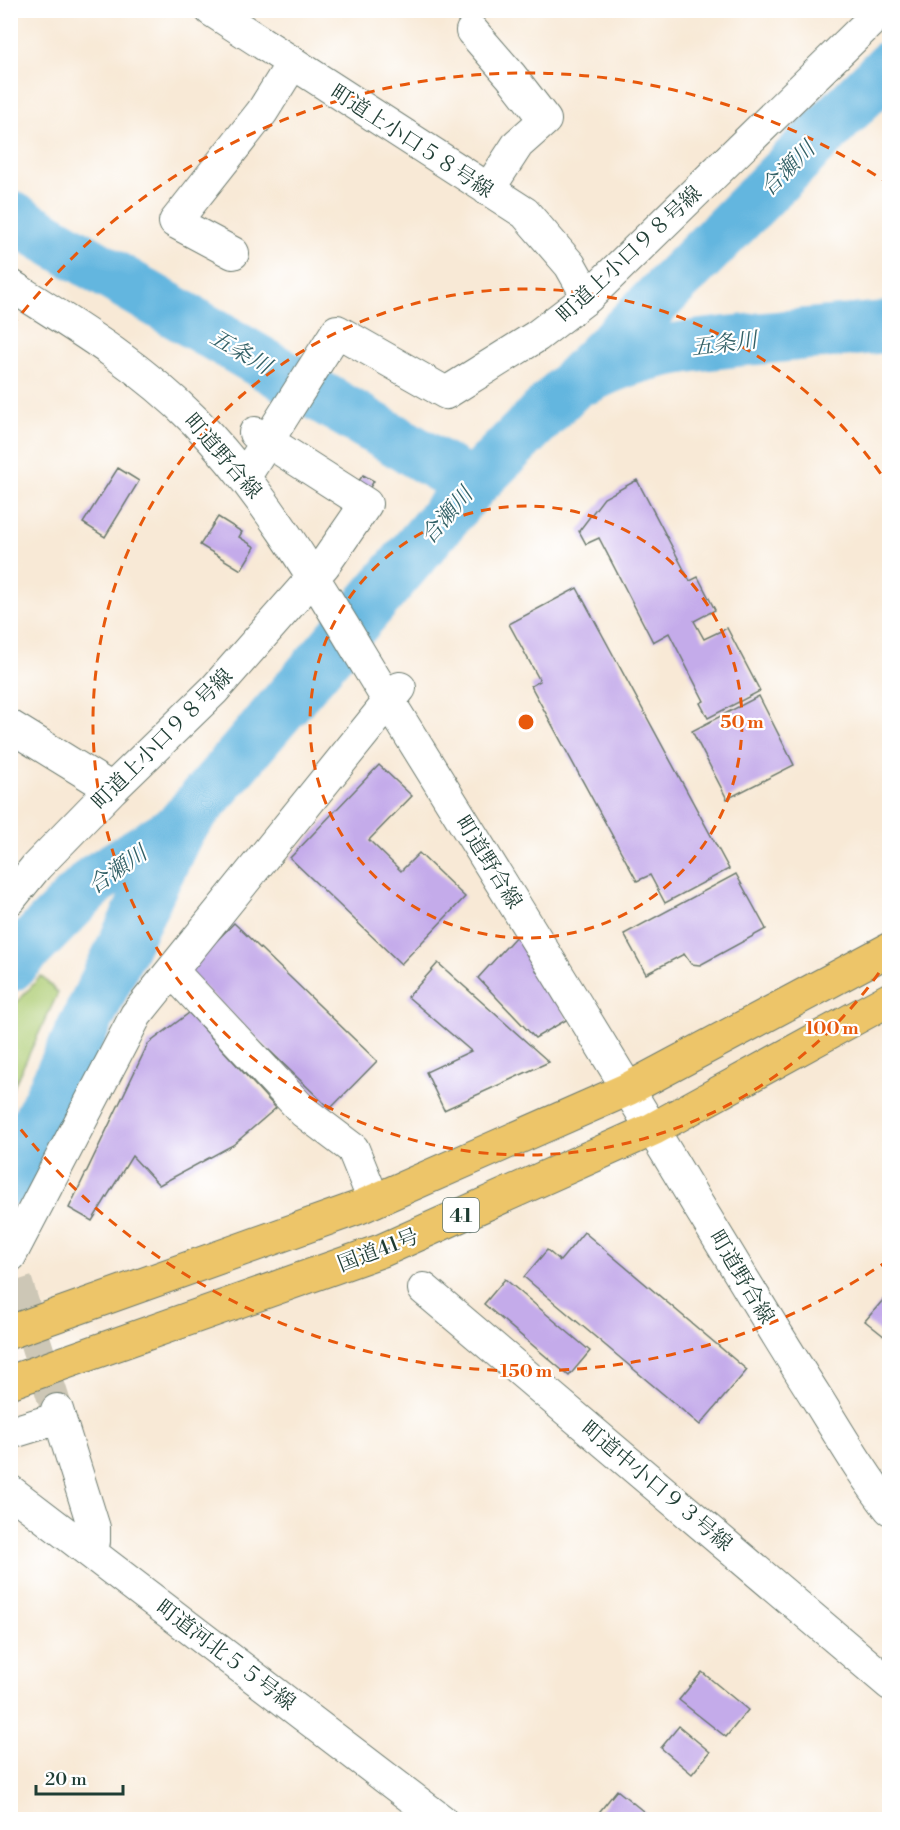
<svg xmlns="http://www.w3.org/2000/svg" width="900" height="1830" font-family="'Libre Bodoni','Noto Serif JP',serif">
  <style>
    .green { fill: #afce76; stroke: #678655; stroke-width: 1.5 }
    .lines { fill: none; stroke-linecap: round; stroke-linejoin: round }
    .river { stroke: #63b6df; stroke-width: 52 }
    .building { fill: #c4abea }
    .minor-tunnel { stroke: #cdc7b6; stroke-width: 32; stroke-dasharray: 32 16; stroke-linecap: butt }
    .minor-casing { stroke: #6b796d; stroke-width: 34 }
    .highway-casing { stroke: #6b796d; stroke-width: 35 }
    .minor { stroke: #fff; stroke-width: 32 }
    .highway { stroke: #edc569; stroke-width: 33 }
    .ring { fill: none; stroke: #e8590c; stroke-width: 3; stroke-dasharray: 10 8 }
    .labels { text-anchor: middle; stroke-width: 4.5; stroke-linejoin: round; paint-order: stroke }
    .shield { fill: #fff; stroke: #627771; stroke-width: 1.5 }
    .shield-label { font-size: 20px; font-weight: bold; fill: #1f3d34 }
    .street-label { font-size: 21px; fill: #1f3d34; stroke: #fff }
    .water-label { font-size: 22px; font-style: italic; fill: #336167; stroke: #fff }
    .centre { fill: #e8590c; stroke: #fff; stroke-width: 3 }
    .ring-label { font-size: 18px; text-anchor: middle; font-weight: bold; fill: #e8590c; stroke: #fff; stroke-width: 4.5; stroke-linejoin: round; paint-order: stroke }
  </style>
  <rect width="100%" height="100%" fill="#fff"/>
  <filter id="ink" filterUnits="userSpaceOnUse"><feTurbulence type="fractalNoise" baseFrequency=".0167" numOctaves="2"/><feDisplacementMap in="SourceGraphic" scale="12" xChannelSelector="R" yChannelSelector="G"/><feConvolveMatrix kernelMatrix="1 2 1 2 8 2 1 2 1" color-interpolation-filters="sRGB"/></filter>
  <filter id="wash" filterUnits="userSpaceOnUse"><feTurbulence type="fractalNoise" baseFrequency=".008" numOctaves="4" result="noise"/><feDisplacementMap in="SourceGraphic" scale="24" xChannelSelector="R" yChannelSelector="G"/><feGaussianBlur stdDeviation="1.35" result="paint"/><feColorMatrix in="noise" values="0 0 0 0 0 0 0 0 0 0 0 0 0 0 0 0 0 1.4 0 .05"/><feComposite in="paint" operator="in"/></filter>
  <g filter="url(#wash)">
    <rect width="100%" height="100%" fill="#f8e9d6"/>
    <!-- green -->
    <path class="green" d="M 41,976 L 58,993 L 11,1092 L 11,1009 Z"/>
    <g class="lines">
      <!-- river -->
      <path class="river" d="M 10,216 L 472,485
        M 588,378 C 643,348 705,344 766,338 C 807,334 848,330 890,327
        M 10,966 L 96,879 L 180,827 L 472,485 L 890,66
        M 10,1180 L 180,827"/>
    </g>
    <g id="blocks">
      <!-- building -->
      <path class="building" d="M 118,468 L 139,481 L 105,537 L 83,523 Z
        M 363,475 L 374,481 L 367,492 L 356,485 Z
        M 637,480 L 690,581 L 698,577 L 715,610 L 694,621 L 704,639 L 727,628 L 760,691 L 708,718 L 700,703 L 704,701 L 669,633 L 653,642 L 599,538 L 586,544 L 579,531 L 604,498 Z
        M 218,517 L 242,532 L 239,537 L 255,547 L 241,570 L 200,545 Z
        M 577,588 L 729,869 L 665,903 L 650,875 L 637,881 L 531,686 L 540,681 L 509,624 Z
        M 759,696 L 794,765 L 727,799 L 692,731 Z
        M 379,765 L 412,796 L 369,840 L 401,871 L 419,853 L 465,897 L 401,964 L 290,858 Z
        M 736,874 L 766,929 L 700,965 L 691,964 L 684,954 L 646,974 L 624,934 Z
        M 234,923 L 377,1061 L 330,1109 L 187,971 Z
        M 518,934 L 568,1019 L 535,1038 L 478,978 Z
        M 438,963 L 549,1062 L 444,1110 L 426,1072 L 471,1051 L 408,997 Z
        M 189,1013 L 276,1108 L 233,1145 L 159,1185 L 132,1156 L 92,1221 L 69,1208 L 148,1044 Z
        M 584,1232 L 747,1370 L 700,1425 L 524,1277 L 547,1250 L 560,1261 Z
        M 505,1279 L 590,1351 L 569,1376 L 484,1304 Z
        M 890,1292 L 890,1341 L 865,1321 Z
        M 702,1672 L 748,1710 L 726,1737 L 679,1700 Z
        M 679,1726 L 710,1752 L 692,1774 L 661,1748 Z
        M 617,1790 L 654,1820 L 600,1820 L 596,1816 Z"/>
    </g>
  </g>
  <g filter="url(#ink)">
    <use href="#blocks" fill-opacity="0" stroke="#6b796d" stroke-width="1.5"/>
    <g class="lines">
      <!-- minor-tunnel -->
      <path class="minor-tunnel" d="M 16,1281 L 57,1410"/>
      <defs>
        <path id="minor" d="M 211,10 L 525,213 L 570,265 L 588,297
          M 472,31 L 511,76 L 545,120 L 518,144 L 488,190
          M 233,253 L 175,222 L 262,112 L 292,64
          M 10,285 C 75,326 141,366 195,421 C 277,505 336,617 398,716 C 499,879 600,1041 698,1205 C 738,1270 777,1336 818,1400 C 841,1437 863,1475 890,1509
          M 244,478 L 337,331 L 446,393 L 537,336 L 588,297 L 882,10
          M 10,726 L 112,789
          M 10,899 L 36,867 L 112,789 L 214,690 L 324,565 L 366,504 L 255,433
          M 172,971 L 304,1112 L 353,1149 L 374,1201
          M 10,1256 L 136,1015 L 400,688
          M 424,1289 L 890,1684
          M 57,1410 L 94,1528 L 94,1542 L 88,1550
          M 10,1433 L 59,1418
          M 10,1491 L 441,1820"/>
        <path id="highway" d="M 10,1332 L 360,1207 L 628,1089 L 890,949
          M 10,1382 L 383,1250 L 653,1129 L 890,999"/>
      </defs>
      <!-- minor casing -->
      <use href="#minor" class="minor-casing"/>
      <!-- highway casing -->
      <use href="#highway" class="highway-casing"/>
      <!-- minor -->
      <use href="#minor" class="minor"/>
      <!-- highway -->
      <use href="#highway" class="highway"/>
    </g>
  </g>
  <!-- distance rings -->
  <g class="ring">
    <circle cx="526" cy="722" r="216"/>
    <path d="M889 958A433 433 0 1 1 889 486"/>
    <path d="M889 1260A649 649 0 0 1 11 1117M11 327A649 649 0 0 1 889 184"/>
  </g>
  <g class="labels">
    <!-- shield labels -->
    <rect class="shield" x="443" y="1198" width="36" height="34" rx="4.5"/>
    <g class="shield-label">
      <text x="461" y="1222">41</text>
    </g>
    <!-- street labels -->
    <g class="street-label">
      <text transform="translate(412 141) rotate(33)" y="7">町道上小口５８号線</text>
      <text transform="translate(629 254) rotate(-43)" y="7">町道上小口９８号線</text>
      <text transform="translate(223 456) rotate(49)" y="7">町道野合線</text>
      <text transform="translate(162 739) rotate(-45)" y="7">町道上小口９８号線</text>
      <text transform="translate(489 862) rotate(58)" y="7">町道野合線</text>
      <text transform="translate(378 1250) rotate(-21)" y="7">国道41号</text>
      <text transform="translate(742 1277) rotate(59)" y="7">町道野合線</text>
      <text transform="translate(657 1486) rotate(40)" y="7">町道中小口９３号線</text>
      <text transform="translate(226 1655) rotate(37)" y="7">町道河北５５号線</text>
    </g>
    <!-- water labels -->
    <g class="water-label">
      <text transform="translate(787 168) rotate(-45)" y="8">合瀬川</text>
      <text transform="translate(724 343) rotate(-7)" y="8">五条川</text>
      <text transform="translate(241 351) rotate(30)" y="8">五条川</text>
      <text transform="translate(446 515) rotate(-49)" y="8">合瀬川</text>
      <text transform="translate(117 869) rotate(-35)" y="8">合瀬川</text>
    </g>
  </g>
  <circle cx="526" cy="722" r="9" class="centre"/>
  <g class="ring-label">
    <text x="742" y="728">50 m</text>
    <text x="832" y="1034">100 m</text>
    <text x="526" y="1377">150 m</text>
  </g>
  <!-- margin -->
  <rect width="900" height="1830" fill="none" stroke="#fff" stroke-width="36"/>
  <!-- scale -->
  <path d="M36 1785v9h87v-9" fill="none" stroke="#1f3d34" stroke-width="3"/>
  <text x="45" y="1785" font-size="18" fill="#1f3d34" stroke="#ffffff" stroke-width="4.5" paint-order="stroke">20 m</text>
</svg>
